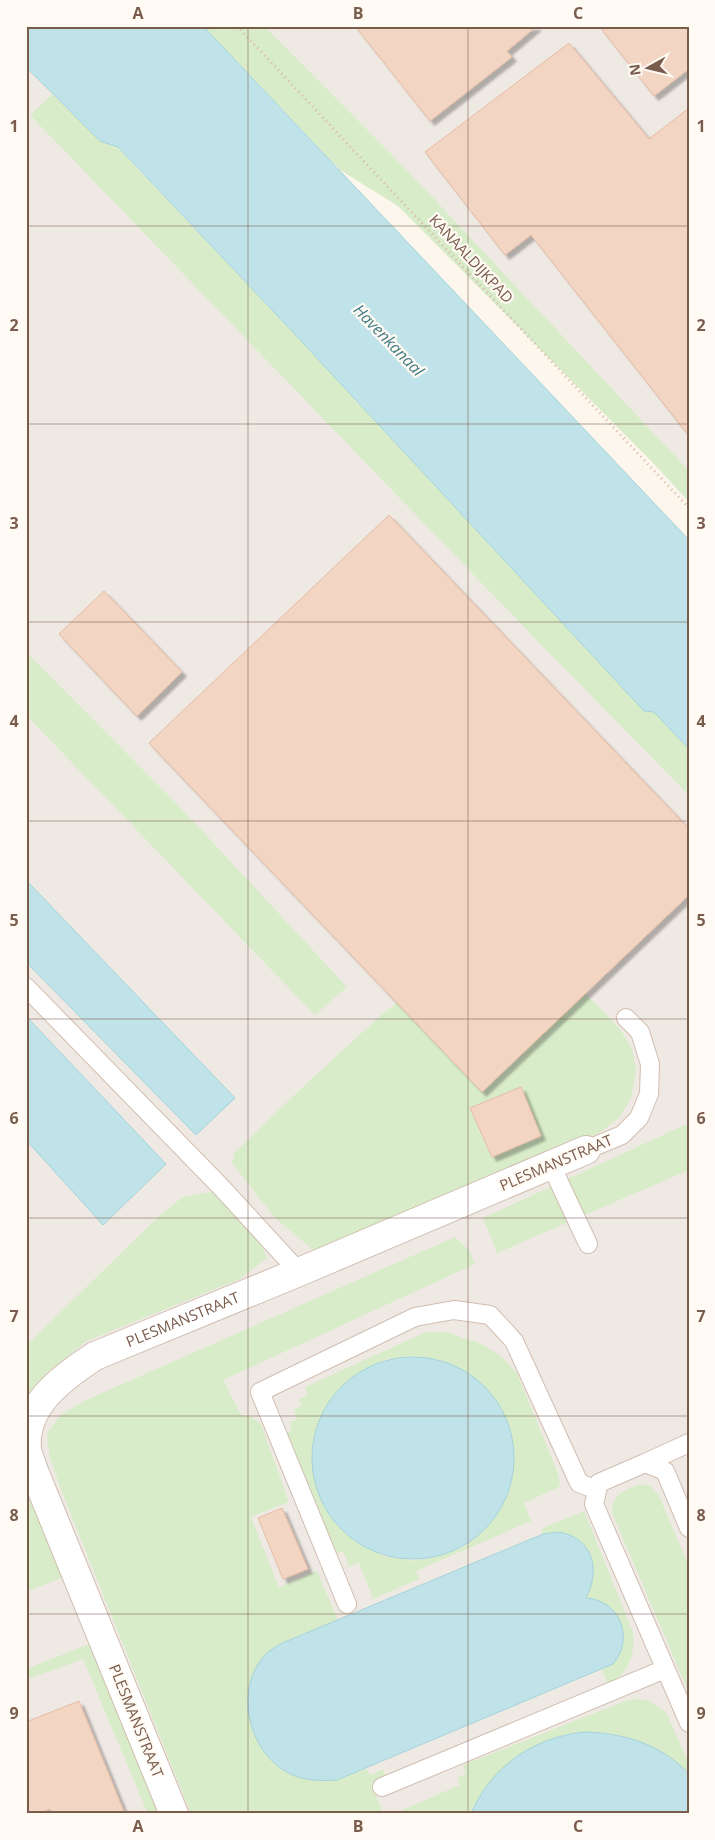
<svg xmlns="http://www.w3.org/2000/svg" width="715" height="1840" font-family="'Open Sans',sans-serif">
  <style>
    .industrial { fill: #efe9e4 }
    .green { fill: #d8ecc9; fill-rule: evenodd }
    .water { fill: #bfe3e8; stroke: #a5d3da }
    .building { fill: #f3d5c3; stroke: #e6bba3; filter: url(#shadow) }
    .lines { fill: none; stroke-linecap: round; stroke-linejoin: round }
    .service-casing { stroke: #d1beb0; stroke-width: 20 }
    .minor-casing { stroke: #d1beb0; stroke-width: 30 }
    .path { stroke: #d9b8a5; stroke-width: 3; stroke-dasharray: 1 4; stroke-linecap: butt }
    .service { stroke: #fff; stroke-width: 18 }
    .minor { stroke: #fff; stroke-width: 28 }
    .grid { fill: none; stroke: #7a5c4d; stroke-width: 1; stroke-opacity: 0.55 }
    .labels { text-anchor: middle; stroke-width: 4.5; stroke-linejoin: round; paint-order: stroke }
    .street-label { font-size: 15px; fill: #7a5c4d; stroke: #fffaf3 }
    .water-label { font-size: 16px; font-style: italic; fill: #437c86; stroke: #fffaf3 }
    .neatline { fill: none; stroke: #7a5c4d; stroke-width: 2 }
    .grid-label { font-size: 16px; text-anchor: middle; font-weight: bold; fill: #7a5c4d }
  </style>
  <defs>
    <filter id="shadow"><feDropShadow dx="4.5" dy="4.5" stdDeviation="1" flood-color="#0004"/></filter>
  </defs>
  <rect width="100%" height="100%" fill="#fdf6ec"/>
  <!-- industrial -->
  <path class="industrial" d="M 248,26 L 689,26 L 689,490 Z
    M 26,67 L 100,141 L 689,749 L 689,1814 L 26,1814 Z"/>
  <!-- green -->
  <path class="green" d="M 203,26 L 264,26 L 404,167 L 689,471 L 689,502 L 655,465 L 398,206 L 340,170 Z
    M 52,94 L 100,141 L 117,147 L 290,329 L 644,711 L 654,712 L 689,749 L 689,795 L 554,658 L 30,115 Z
    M 26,652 L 178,805 L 347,987 L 315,1015 L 26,715 Z
    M 510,917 L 620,1029 L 632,1049 L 636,1070 L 631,1098 L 620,1117 L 599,1133 L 313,1250 L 275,1218 L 232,1163 L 235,1152 L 305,1085 L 380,1016 Z
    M 689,1123 L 689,1170 L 497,1253 L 483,1218 Z
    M 216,1191 L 257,1236 L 267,1258 L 240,1279 L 87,1341 L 50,1370 L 33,1390 L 26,1402 L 26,1346 L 160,1215 L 183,1197 Z
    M 455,1237 L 469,1250 L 475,1264 L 223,1380 L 241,1415 L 251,1417 L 261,1424 L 289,1502 L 251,1517 L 279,1587 L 317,1571 L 338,1620 C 326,1625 286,1639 279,1646 C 266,1658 251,1675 248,1693 C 245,1708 250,1720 256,1733 C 266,1757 279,1775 307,1779 C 329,1783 346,1776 366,1769 L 370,1775 L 383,1769 L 386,1777 L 371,1783 L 383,1814 L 191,1814 L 60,1487 L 49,1454 L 47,1433 L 61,1415 L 86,1400 Z
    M 426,1332 L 446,1332 L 481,1344 L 500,1355 L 517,1373 L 557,1471 L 560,1482 L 559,1487 L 524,1503 L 531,1521 L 416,1571 L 419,1579 L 373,1599 L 359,1563 L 349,1567 L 343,1551 L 335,1554 L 285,1434 L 292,1430 L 289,1422 L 297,1419 L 294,1409 L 302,1406 L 299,1399 L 308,1395 L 305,1387 ZM 415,1356 L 442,1360 L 513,1463 L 507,1489 L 496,1515 L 467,1545 L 445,1554 L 415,1561 L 383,1556 L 349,1535 L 336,1522 L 314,1436 L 325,1410 L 341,1389 L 360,1373 L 386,1359 Z
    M 640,1484 L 650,1486 L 658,1494 L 689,1566 L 689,1693 L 612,1513 C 613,1492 624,1491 640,1484 Z
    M 26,1488 L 62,1578 L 26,1592 Z
    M 584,1511 L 633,1632 C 636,1654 628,1674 608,1685 L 602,1669 L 613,1664 L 593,1598 L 585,1598 L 589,1593 L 592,1557 C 580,1537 566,1531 543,1534 L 541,1529 Z
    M 90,1644 L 162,1814 L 148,1814 L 83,1659 L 26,1680 L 26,1669 Z
    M 638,1699 L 648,1700 L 666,1712 L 689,1764 L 689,1774 L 683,1768 L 627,1737 L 606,1733 L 576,1733 L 555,1737 L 474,1805 L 471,1814 L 393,1814 L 460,1785 L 457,1777 L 466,1774 L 463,1765 L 625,1701 Z"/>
  <!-- water -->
  <path class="water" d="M 26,26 L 203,26 L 689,540 L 689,749 L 654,712 L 644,711 L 290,329 L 118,147 L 100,141 L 26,67 Z
    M 26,880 L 235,1098 L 196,1135 L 26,962 Z
    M 26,1016 L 166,1164 L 103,1225 L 26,1140 Z
    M312 1458a101 101 0 1 1 202 0a101 101 0 1 1-202 0Z
    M 559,1532 C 593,1538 601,1570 586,1598 C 620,1600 635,1639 613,1664 L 337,1780 C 323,1781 309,1781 295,1776 C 249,1758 231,1689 267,1653 C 271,1649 276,1647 280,1644 L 543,1534 Z
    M 584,1732 C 624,1733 661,1744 689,1774 L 689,1814 L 471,1814 C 490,1767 534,1737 584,1732 Z"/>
  <!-- building -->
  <path class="building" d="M 355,26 L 537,26 L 507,51 L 512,57 L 430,121 Z
    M 599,26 L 689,26 L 689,69 L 654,96 Z
    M 569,43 L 649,139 L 689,108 L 689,436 L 531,235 L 505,255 L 425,152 Z
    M 389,515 L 689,829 L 689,895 L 482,1092 L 149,743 Z
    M 104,591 L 182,672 L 137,716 L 59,634 Z
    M 521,1087 L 541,1136 L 492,1157 L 470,1108 Z
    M 282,1508 L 308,1569 L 283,1579 L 258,1518 Z
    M 79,1701 L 125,1814 L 52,1814 L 50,1809 L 38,1814 L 26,1814 L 26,1722 Z"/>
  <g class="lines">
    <defs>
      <path id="service" d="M 26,987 L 221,1187 L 299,1272
        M 586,1150 L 622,1135 L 639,1118 L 649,1094 L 650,1064 L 640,1032 L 626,1018
        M 551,1165 L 588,1244
        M 645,1463 L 689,1443
        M 689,1528 L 665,1471 L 645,1463 L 599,1483 L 594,1504 L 689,1723
        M 347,1604 L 260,1392 L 415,1317 L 454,1310 L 490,1315 L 514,1341 L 579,1483 L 597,1490
        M 382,1787 L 665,1669"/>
      <g id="minor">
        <path id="s1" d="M 174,1814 L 34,1471 C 32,1464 28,1456 27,1449 C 23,1405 63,1377 95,1356 L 299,1272 L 586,1150"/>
      </g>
    </defs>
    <!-- service casing -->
    <use href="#service" class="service-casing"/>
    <!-- minor casing -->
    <use href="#minor" class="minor-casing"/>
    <!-- path -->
    <path class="path" d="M 237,26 L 689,508"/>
    <!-- service -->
    <use href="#service" class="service"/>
    <!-- minor -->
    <use href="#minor" class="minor"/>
  </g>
  <!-- grid -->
  <path class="grid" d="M 248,26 L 248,1814M 468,26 L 468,1814M 26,226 L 689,226M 26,424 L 689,424M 26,622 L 689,622M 26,821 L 689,821M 26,1019 L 689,1019M 26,1218 L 689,1218M 26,1416 L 689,1416M 26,1614 L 689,1614"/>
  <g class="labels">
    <!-- street labels -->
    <g class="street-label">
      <text transform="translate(471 259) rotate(47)" y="5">KANAALDIJKPAD</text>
      <text transform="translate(556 1163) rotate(-23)" y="5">PLESMANSTRAAT</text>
      <text dy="5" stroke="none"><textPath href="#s1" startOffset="610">PLESMANSTRAAT</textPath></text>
      <text transform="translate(136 1721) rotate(68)" y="5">PLESMANSTRAAT</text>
    </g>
    <!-- water labels -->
    <g class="water-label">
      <text transform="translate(389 340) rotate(46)" y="6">Havenkanaal</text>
    </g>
  </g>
  <!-- border -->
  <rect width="715" height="1840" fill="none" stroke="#fffaf3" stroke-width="55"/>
  <!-- north arrow -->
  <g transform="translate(648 68) rotate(262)" stroke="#fffaf3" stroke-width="4" paint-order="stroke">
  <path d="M0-4L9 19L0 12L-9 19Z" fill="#7a5c4d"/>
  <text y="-8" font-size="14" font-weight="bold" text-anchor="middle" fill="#7a5c4d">N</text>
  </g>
  <rect x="28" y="28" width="660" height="1784" class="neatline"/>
  <g class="grid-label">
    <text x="138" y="19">A</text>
    <text x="358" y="19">B</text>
    <text x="578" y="19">C</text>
    <text x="14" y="132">1</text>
    <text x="701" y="132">1</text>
    <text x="14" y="331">2</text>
    <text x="701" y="331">2</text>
    <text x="14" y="529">3</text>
    <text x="701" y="529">3</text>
    <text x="14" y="727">4</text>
    <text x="701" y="727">4</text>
    <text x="14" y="926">5</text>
    <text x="701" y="926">5</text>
    <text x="14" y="1124">6</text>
    <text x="701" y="1124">6</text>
    <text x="14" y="1322">7</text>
    <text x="701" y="1322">7</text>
    <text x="14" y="1521">8</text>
    <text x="701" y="1521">8</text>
    <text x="14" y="1719">9</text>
    <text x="701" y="1719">9</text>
    <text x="138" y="1832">A</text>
    <text x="358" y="1832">B</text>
    <text x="578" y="1832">C</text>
  </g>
</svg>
